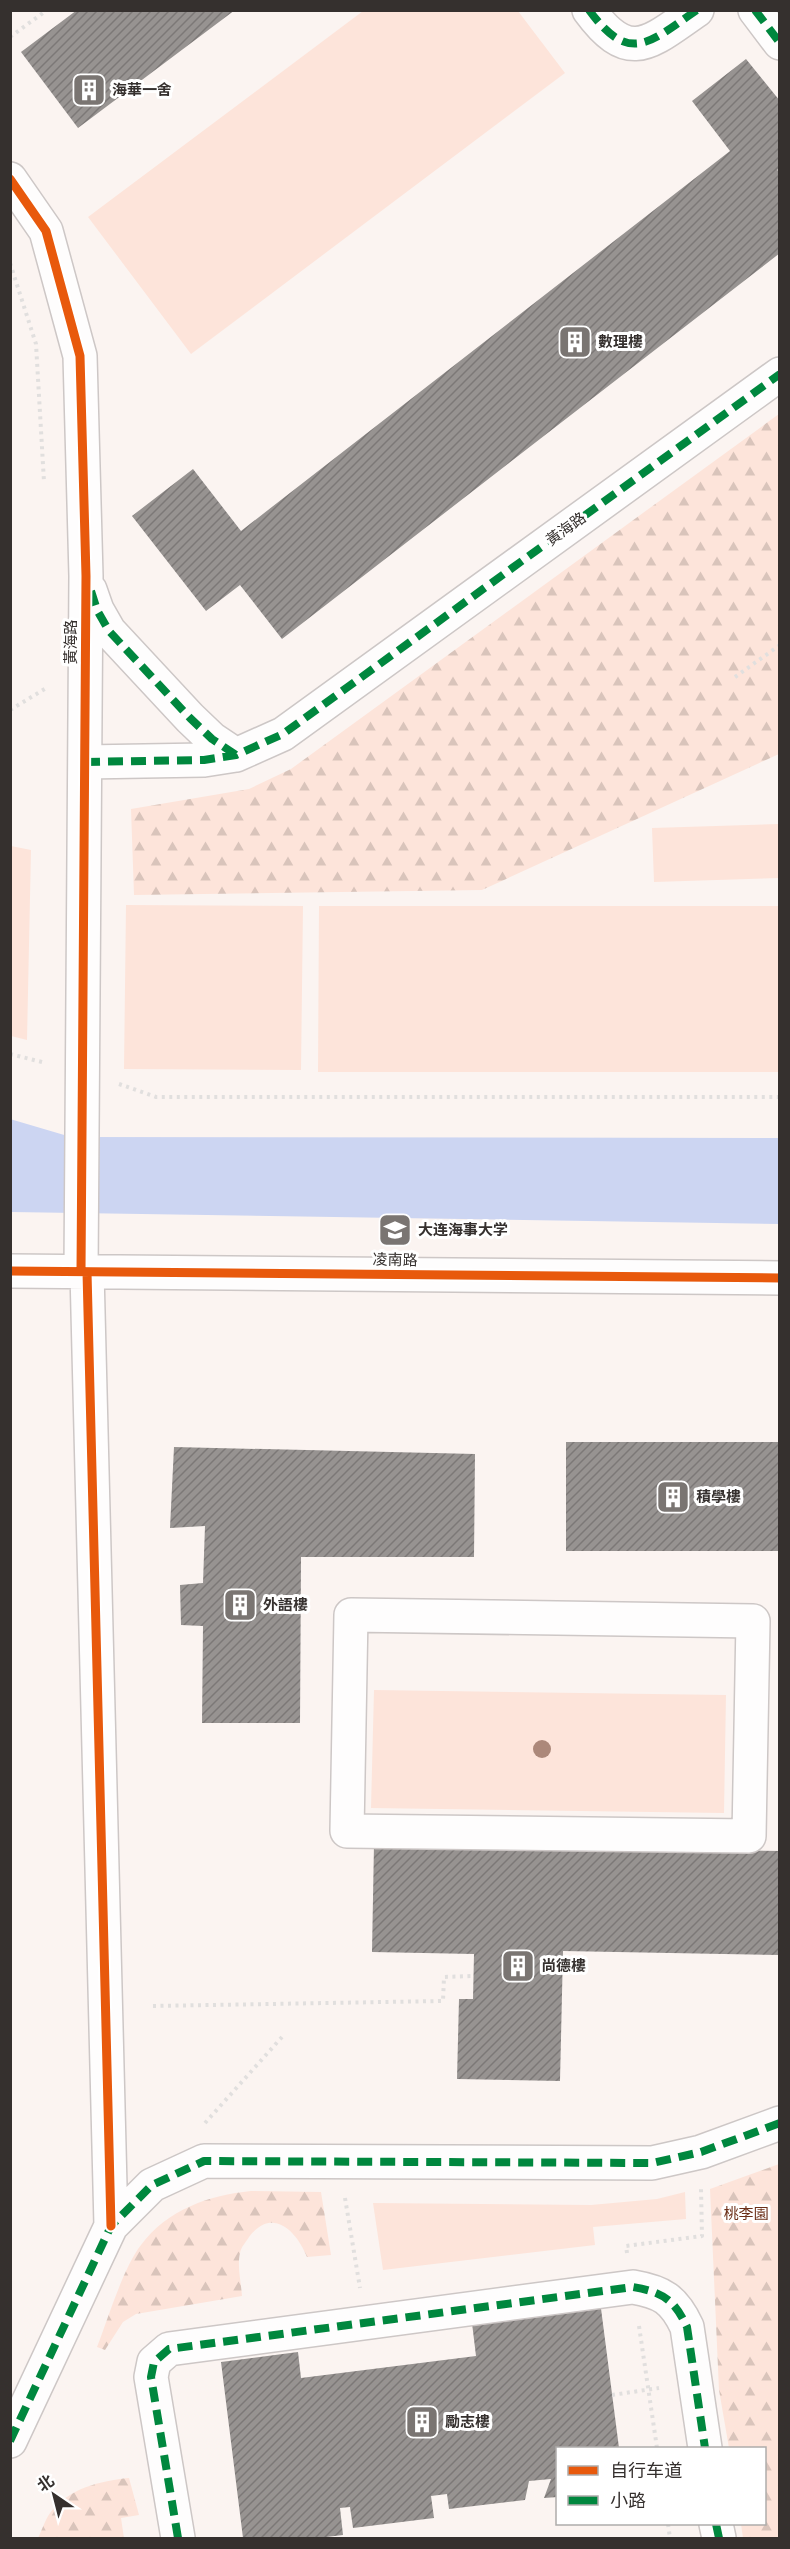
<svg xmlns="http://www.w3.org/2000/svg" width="790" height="2549" font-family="'Golos Text','Noto Sans SC',sans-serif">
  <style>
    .forest { fill: url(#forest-firs) }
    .garden { fill: #fde4da }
    .water { fill: #ccd5f2 }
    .building { fill: url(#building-hatch) }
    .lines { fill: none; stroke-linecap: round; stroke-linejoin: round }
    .street-casing { stroke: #cdc7c6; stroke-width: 36 }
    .path { stroke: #e1dfde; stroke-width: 4; stroke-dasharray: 3 4.5; stroke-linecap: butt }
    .street { stroke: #fefdfd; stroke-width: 33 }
    .quiet { stroke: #00873e; stroke-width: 8; stroke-dasharray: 15 8; stroke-linecap: butt }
    .cycleway-casing { stroke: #fff; stroke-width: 13 }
    .cycleway { stroke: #e8590c; stroke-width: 9 }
    .tree { fill: #ac887a }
    .labels { text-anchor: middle; stroke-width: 6; stroke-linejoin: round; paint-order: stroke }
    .poi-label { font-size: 15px; font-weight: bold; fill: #35302e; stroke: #fff; text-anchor: start }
    .street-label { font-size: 15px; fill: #35302e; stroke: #fff }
    .park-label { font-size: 15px; fill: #6c3019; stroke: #fff }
  </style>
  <defs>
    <pattern id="forest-firs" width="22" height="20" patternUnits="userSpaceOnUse" patternTransform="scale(1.5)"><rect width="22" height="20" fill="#fde4da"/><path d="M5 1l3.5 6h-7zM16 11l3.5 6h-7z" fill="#d9c4bb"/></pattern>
    <pattern id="building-hatch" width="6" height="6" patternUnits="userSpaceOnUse" patternTransform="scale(1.5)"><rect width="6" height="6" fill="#979391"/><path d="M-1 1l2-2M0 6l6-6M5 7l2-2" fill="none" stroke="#7c7877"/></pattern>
  </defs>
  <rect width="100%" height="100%" fill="#fbf4f1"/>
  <!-- forest -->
  <path class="forest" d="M 779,414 L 779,754 L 482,890 L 134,895 L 131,809 L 249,789 L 291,769 Z
    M 779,2164 L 779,2538 L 743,2538 L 741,2524 L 764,2524 L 764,2448 L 729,2448 L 719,2390 L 710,2189 Z
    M 251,2191 L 321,2192 L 331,2255 L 307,2257 C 297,2231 272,2206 249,2237 C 246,2242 241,2247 240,2253 C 237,2266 241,2282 242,2296 L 136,2314 L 123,2322 L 105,2350 L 97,2347 C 108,2319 123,2268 141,2245 C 167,2210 209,2195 251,2191 Z
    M 129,2478 L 139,2515 L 121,2518 L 124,2538 L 38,2538 C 42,2530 45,2520 50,2513 C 69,2488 100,2481 129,2478 Z"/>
  <!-- garden -->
  <path class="garden" d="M 363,11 L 518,11 L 565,73 L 191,354 L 88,217 Z
    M 779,824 L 779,878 L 654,882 L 652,828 Z
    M 11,846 L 31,850 L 27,1040 L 11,1036 Z
    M 126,905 L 303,906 L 301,1070 L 124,1069 Z
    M 319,906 L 779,906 L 779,1072 L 318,1072 Z
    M 374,1690 L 726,1695 L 724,1813 L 371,1808 Z
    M 685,2192 L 686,2219 L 593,2227 L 595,2245 L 383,2270 L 373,2203 L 591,2205 L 657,2199 Z"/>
  <!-- water -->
  <path class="water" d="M 10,1119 L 71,1137 L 779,1138 L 779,1224 L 11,1212 Z"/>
  <!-- building -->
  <path class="building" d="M 77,10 L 235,10 L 78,128 L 21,52 Z
    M 746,59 L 780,101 L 780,168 L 777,170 L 780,172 L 780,253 L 282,639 L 240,585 L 206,611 L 132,516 L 193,469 L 241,531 L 730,151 L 692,101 Z
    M 566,1442 L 780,1442 L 780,1551 L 566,1551 Z
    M 174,1447 L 475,1454 L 474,1557 L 301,1557 L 300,1723 L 202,1723 L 203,1626 L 181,1625 L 180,1585 L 203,1583 L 205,1526 L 170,1528 Z
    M 374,1844 L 780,1851 L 780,1955 L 563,1951 L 560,2081 L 457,2079 L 459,1999 L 473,1999 L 474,1954 L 372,1952 Z
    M 599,2293 L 619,2448 L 558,2448 L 558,2497 L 544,2498 L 551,2479 L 529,2481 L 525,2500 L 449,2509 L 447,2494 L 431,2496 L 434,2518 L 353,2528 L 350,2507 L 340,2508 L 343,2535 L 318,2538 L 243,2538 L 221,2362 L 298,2352 L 301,2378 L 476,2356 L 472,2323 Z"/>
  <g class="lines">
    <defs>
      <path id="street" d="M 589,10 C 630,66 650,42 697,10
        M 755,10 L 780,43
        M 10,179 L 46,231 L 80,356 L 86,576 L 81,1271
        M 90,590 L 97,610 L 109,631 L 190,718 L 212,739 L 236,755
        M 85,762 L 204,760 L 236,755 L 283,734 L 780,374
        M 10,1271 L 780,1278
        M 87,1272 L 111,2226
        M 351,1615 L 753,1621 L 749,1836 L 347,1831 Z
        M 10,2441 L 111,2226 L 152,2185 L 204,2161 L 652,2163 L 701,2152 L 780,2123
        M 716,2524 L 719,2538
        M 178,2538 L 151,2377 L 154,2362 L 169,2349 L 633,2287 C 662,2292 674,2299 687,2327 L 705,2448"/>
    </defs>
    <!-- street casing -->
    <use href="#street" class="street-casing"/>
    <!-- path -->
    <path class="path" d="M 10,37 L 47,10
      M 10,263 L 36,344 L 44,482
      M 735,677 L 780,645
      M 10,710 L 48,687
      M 10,1054 L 46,1063
      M 119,1084 L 156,1097 L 780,1097
      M 153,2006 L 443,2001 L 444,1977 L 474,1976
      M 205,2123 L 282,2037
      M 345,2198 L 360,2288
      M 627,2253 L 626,2246 L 702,2236 L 701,2189
      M 639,2326 L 657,2448
      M 612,2395 L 659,2388
      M 668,2524 L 670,2538"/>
    <!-- street -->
    <use href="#street" class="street"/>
    <!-- quiet -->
    <path class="quiet" d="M 589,10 C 630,66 650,42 697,10
      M 755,10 L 780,43
      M 91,591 L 97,610 L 109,631 L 190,718 L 212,739 L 236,755
      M 85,762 L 204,760 L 236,755 L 283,734 L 780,374
      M 10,2441 L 111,2226 L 152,2185 L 204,2161 L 652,2163 L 701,2152 L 780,2123
      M 716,2524 L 719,2538
      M 178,2538 L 151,2377 L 154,2362 L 169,2349 L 633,2287 C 662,2292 674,2299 687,2327 L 705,2448"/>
    <defs>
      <path id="cycleway" d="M 10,179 L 46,231 L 80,356 L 86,576 L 81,1271
        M 10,1271 L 780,1278
        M 87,1272 L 111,2226"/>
    </defs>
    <!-- cycleway casing -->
    <use href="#cycleway" class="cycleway-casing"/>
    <!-- cycleway -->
    <use href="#cycleway" class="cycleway"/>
  </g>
  <!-- trees -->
  <circle class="tree" cx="542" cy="1749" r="9"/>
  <!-- icons -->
  <defs>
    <symbol id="building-square" viewBox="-11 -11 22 22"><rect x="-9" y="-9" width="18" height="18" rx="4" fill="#7a7572" stroke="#fff"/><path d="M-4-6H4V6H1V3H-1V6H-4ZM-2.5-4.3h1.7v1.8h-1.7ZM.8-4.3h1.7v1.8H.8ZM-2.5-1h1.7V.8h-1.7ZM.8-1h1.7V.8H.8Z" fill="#fff"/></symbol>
    <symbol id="university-square" viewBox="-11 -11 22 22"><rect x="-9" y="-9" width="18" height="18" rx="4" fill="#7a7572" stroke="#fff"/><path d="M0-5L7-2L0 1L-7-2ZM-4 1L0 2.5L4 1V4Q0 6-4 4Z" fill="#fff"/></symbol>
  </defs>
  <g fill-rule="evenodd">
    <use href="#building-square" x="70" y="71" width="38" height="38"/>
    <use href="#building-square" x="556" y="323" width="38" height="38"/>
    <use href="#university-square" x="376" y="1211" width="38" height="38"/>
    <use href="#building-square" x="654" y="1478" width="38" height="38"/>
    <use href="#building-square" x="221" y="1586" width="38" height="38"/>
    <use href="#building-square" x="499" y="1947" width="38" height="38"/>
    <use href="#building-square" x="403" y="2403" width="38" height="38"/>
  </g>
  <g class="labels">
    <!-- poi labels -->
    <g class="poi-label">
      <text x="112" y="95">海華一舍</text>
      <text x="598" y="347">數理樓</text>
      <text x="418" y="1235">大连海事大学</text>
      <text x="696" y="1502">積學樓</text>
      <text x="263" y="1610">外語樓</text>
      <text x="541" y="1971">尚德樓</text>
      <text x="445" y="2427">勵志樓</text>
    </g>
    <!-- street labels -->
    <g class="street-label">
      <text transform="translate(566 529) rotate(-36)" y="5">黃海路</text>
      <text transform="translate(71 642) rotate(-90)" y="5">黃海路</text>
      <text transform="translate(395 1260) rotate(1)" y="5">凌南路</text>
    </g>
    <!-- park labels -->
    <g class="park-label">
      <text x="746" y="2219">桃李園</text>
    </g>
  </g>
  <!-- border -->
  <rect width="790" height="2549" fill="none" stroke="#35302e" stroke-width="24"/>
  <!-- legend -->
  <rect x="556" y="2447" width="210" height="78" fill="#ffffff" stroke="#aeacab" stroke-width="1.5"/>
  <rect x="568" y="2466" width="30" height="9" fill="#e8590c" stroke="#aeacab" stroke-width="1.5"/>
  <text x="610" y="2477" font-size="18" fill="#35302e">自行车道</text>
  <rect x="568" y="2496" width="30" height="9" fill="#00873e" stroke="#aeacab" stroke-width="1.5"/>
  <text x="610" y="2507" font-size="18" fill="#35302e">小路</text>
  <!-- north arrow -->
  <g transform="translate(54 2495) rotate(325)" stroke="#ffffff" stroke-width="4.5" paint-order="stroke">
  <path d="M0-4.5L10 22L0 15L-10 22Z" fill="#35302e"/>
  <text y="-9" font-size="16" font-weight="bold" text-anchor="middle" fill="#35302e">北</text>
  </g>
</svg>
